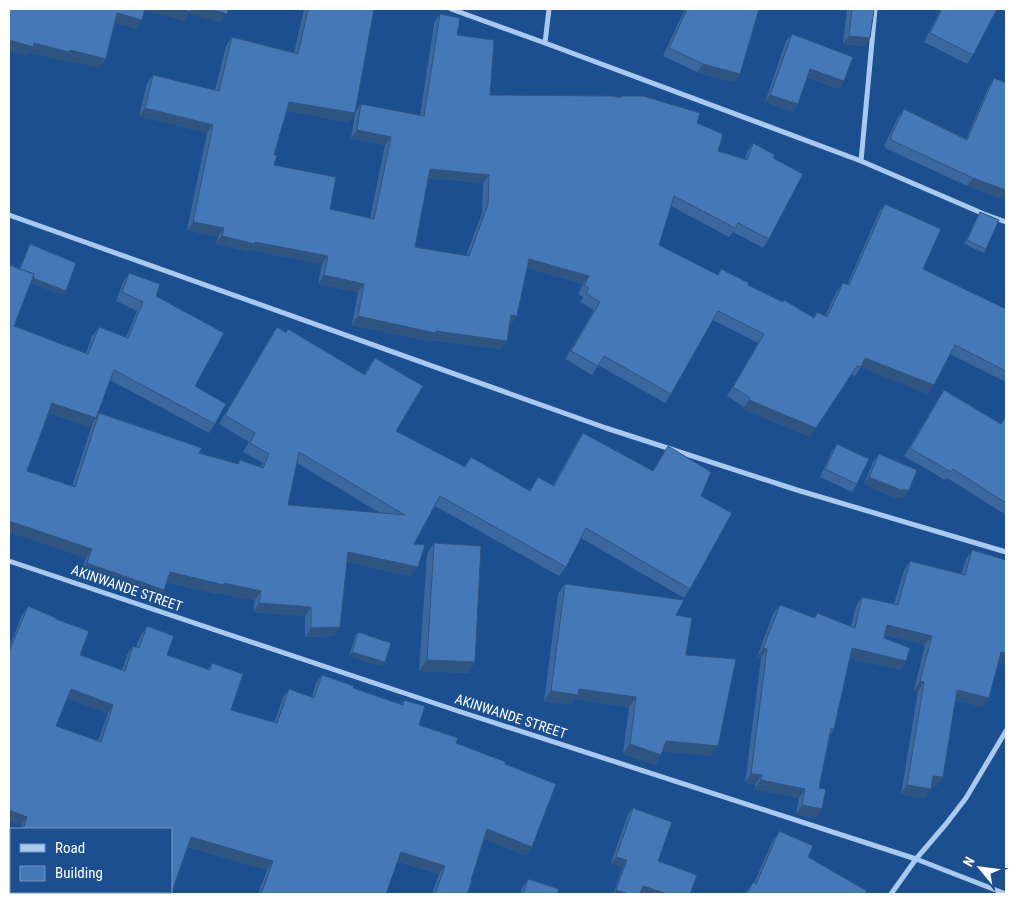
<svg xmlns="http://www.w3.org/2000/svg" width="1015" height="903" font-family="'Roboto Condensed',sans-serif">
  <style>
    .lines { fill: none; stroke-linecap: round; stroke-linejoin: round }
    .minor { stroke: #a9c9ee; stroke-width: 5 }
    .wall { fill: #3a679d; fill-rule: evenodd }
    .shaded-wall { fill: #305480 }
    .building { fill: #4478b7; stroke: #305480; fill-rule: evenodd }
    .labels { text-anchor: middle; stroke-width: 4; stroke-linejoin: round; paint-order: stroke }
    .street-label { font-size: 14px; fill: #fff; stroke: #1b4f8f }
  </style>
  <rect width="100%" height="100%" fill="#1b4f8f"/>
  <g class="lines">
    <!-- minor -->
    <path class="minor" d="M 451,9 L 545,43
      M 549,9 L 545,43 L 861,161 L 984,214 L 1006,222
      M 861,161 L 875,9
      M 9,215 L 606,428 L 797,490 L 1006,552
      M 9,561 L 458,711 L 916,859 L 1006,894
      M 891,894 L 916,859 L 946,824 L 966,798 L 1006,731"/>
  </g>
  <!-- wall -->
  <path class="wall" d="M 304,9 L 374,9 L 349,122 L 287,111 L 274,155 L 274,165 L 330,209 L 370,218 L 385,145 L 351,138 L 355,113 L 361,104 L 420,116 L 434,23 L 440,14 L 457,35 L 490,95 L 620,98 L 622,96 L 697,123 L 718,151 L 745,159 L 747,152 L 753,143 L 773,158 L 769,239 L 763,248 L 733,232 L 729,237 L 671,206 L 659,245 L 717,275 L 721,269 L 748,285 L 813,317 L 817,312 L 825,316 L 837,291 L 843,283 L 847,285 L 879,212 L 885,204 L 923,269 L 1005,309 L 1006,306 L 1006,382 L 950,354 L 928,394 L 861,367 L 855,376 L 851,374 L 810,437 L 743,409 L 744,407 L 727,396 L 758,343 L 713,320 L 671,394 L 665,403 L 598,365 L 592,375 L 565,359 L 594,310 L 580,302 L 583,297 L 578,294 L 583,284 L 527,268 L 511,325 L 510,324 L 507,341 L 501,349 L 431,340 L 429,341 L 352,325 L 358,292 L 318,284 L 322,264 L 250,250 L 249,252 L 216,244 L 218,237 L 187,230 L 207,133 L 139,116 L 147,83 L 153,75 L 215,90 L 226,46 L 232,37 L 294,53 ZM 428,178 L 483,183 L 482,213 L 466,256 L 415,247 Z
    M 685,9 L 759,9 L 740,74 L 734,82 L 697,72 L 663,56 Z
    M 847,9 L 874,9 L 870,38 L 865,46 L 843,44 Z
    M 941,9 L 997,9 L 973,55 L 967,64 L 924,42 Z
    M 792,34 L 844,81 L 839,89 L 807,77 L 793,112 L 765,102 L 786,41 Z
    M 994,78 L 1006,83 L 1006,200 L 967,186 L 885,148 L 886,147 L 884,146 L 898,117 L 904,109 L 966,139 L 989,86 Z
    M 980,212 L 986,249 L 984,253 L 964,244 Z
    M 30,244 L 63,295 L 31,283 L 14,326 L 86,353 L 92,336 L 99,327 L 126,337 L 137,311 L 116,301 L 123,282 L 129,273 L 156,296 L 195,386 L 215,424 L 209,433 L 110,380 L 89,427 L 49,413 L 27,471 L 72,486 L 93,422 L 99,413 L 199,453 L 238,464 L 240,460 L 261,467 L 263,463 L 243,452 L 249,442 L 219,424 L 271,336 L 277,327 L 364,374 L 375,358 L 396,431 L 464,467 L 471,457 L 530,491 L 538,477 L 553,485 L 577,442 L 583,433 L 653,471 L 668,446 L 701,496 L 690,589 L 684,598 L 581,538 L 566,567 L 559,576 L 435,506 L 414,544 L 411,576 L 347,562 L 334,636 L 305,637 L 305,616 L 253,612 L 255,600 L 218,593 L 217,594 L 167,582 L 164,590 L 158,598 L 81,572 L 86,558 L 9,532 L 9,265 L 19,269 L 28,248 ZM 297,463 L 380,513 L 288,505 Z
    M 944,390 L 1001,424 L 1006,415 L 1006,515 L 947,478 L 945,480 L 904,456 L 938,399 Z
    M 837,444 L 857,484 L 852,492 L 820,477 L 832,451 Z
    M 879,454 L 909,490 L 904,498 L 895,498 L 864,484 L 873,462 Z
    M 434,543 L 475,662 L 468,673 L 419,671 L 427,554 Z
    M 972,550 L 1006,664 L 998,662 L 983,707 L 956,700 L 937,786 L 932,786 L 931,789 L 925,798 L 901,794 L 918,691 L 914,690 L 925,645 L 885,635 L 884,638 L 906,661 L 900,670 L 850,658 L 834,729 L 830,735 L 819,788 L 822,809 L 816,818 L 796,814 L 799,798 L 754,789 L 755,784 L 745,783 L 761,658 L 757,657 L 773,614 L 780,605 L 814,618 L 817,613 L 851,626 L 856,606 L 862,597 L 894,604 L 904,570 L 910,561 L 961,574 L 966,559 Z
    M 565,584 L 676,615 L 686,655 L 711,756 L 662,751 L 661,755 L 655,765 L 623,754 L 629,707 L 575,699 L 571,704 L 544,701 L 558,594 Z
    M 28,606 L 56,619 L 80,655 L 122,670 L 127,655 L 133,646 L 136,647 L 141,635 L 147,626 L 167,655 L 208,669 L 212,663 L 231,710 L 274,723 L 283,697 L 289,689 L 312,697 L 316,683 L 322,675 L 353,688 L 401,704 L 404,700 L 419,725 L 456,743 L 505,764 L 532,847 L 526,855 L 484,839 L 471,880 L 467,894 L 432,894 L 439,874 L 397,861 L 386,894 L 258,894 L 267,870 L 188,847 L 171,894 L 63,894 L 57,892 L 171,829 L 20,829 L 21,826 L 9,821 L 9,648 L 22,615 ZM 67,698 L 108,713 L 98,741 L 56,726 Z
    M 358,632 L 385,662 L 382,666 L 349,656 L 355,636 Z
    M 633,808 L 641,893 L 640,894 L 613,894 L 623,867 L 611,863 L 628,814 Z
    M 779,831 L 808,857 L 865,894 L 745,894 L 753,882 L 754,883 L 773,840 Z
    M 11,853 L 11,874 L 9,873 L 9,859 Z
    M 528,879 L 557,894 L 520,894 L 522,888 Z"/>
  <!-- shaded-wall -->
  <path class="shaded-wall" d="M 141,9 L 209,9 L 227,14 L 220,23 L 189,14 L 184,21 Z
    M 999,9 L 1006,9 L 1006,11 Z
    M 117,13 L 142,20 L 136,29 L 110,22 Z
    M 849,36 L 870,38 L 865,46 L 843,44 Z
    M 9,40 L 34,43 L 106,59 L 99,68 L 64,60 L 63,61 L 29,53 L 27,56 L 9,51 Z
    M 703,64 L 740,74 L 734,82 L 697,72 Z
    M 810,69 L 844,81 L 839,89 L 805,76 Z
    M 770,95 L 798,104 L 793,112 L 765,102 Z
    M 289,102 L 355,113 L 349,122 L 283,110 Z
    M 145,108 L 213,125 L 207,133 L 139,116 Z
    M 357,130 L 391,137 L 385,145 L 351,138 Z
    M 430,169 L 489,175 L 483,183 L 424,177 Z
    M 973,178 L 1006,190 L 1006,200 L 967,186 Z
    M 193,222 L 224,228 L 218,237 L 187,230 Z
    M 222,236 L 328,256 L 322,264 L 250,250 L 249,252 L 216,244 Z
    M 529,259 L 589,276 L 583,284 L 523,267 Z
    M 18,273 L 66,291 L 63,295 L 16,277 Z
    M 324,275 L 364,284 L 358,292 L 318,284 Z
    M 511,315 L 517,316 L 511,325 L 505,323 Z
    M 358,316 L 436,331 L 507,341 L 501,349 L 431,340 L 429,341 L 352,325 Z
    M 865,358 L 934,385 L 928,394 L 859,367 Z
    M 749,400 L 816,428 L 810,437 L 743,409 Z
    M 52,403 L 96,418 L 89,427 L 46,412 Z
    M 869,477 L 909,490 L 904,498 L 895,498 L 864,484 Z
    M 9,521 L 92,549 L 86,558 L 9,532 Z
    M 348,552 L 418,567 L 411,576 L 342,561 Z
    M 87,563 L 164,590 L 158,598 L 81,572 Z
    M 170,572 L 261,591 L 255,600 L 218,593 L 217,594 L 164,581 Z
    M 259,603 L 311,607 L 305,616 L 253,612 Z
    M 887,625 L 932,636 L 925,645 L 881,634 Z
    M 340,627 L 334,636 L 305,637 L 311,628 Z
    M 763,648 L 767,649 L 761,658 L 757,657 Z
    M 852,648 L 906,661 L 900,670 L 846,657 Z
    M 352,652 L 385,662 L 382,666 L 349,656 Z
    M 1001,652 L 1006,653 L 1006,664 L 995,661 Z
    M 427,660 L 475,662 L 468,673 L 419,671 Z
    M 920,681 L 924,682 L 918,691 L 914,690 Z
    M 71,689 L 113,705 L 108,713 L 65,698 Z
    M 579,689 L 636,697 L 629,707 L 575,699 L 571,704 L 544,701 L 551,691 Z
    M 957,690 L 989,698 L 983,707 L 951,699 Z
    M 666,741 L 718,746 L 711,756 L 659,751 Z
    M 630,744 L 661,755 L 655,765 L 623,754 Z
    M 751,774 L 762,775 L 755,784 L 745,783 Z
    M 933,776 L 943,777 L 937,786 L 927,785 Z
    M 761,780 L 805,789 L 799,798 L 754,789 Z
    M 907,785 L 931,789 L 925,798 L 901,794 Z
    M 802,805 L 822,809 L 816,818 L 796,814 Z
    M 9,810 L 27,817 L 21,826 L 9,821 Z
    M 487,829 L 532,847 L 526,855 L 481,838 Z
    M 191,837 L 273,861 L 267,870 L 185,846 Z
    M 401,852 L 445,866 L 439,874 L 395,860 Z
    M 616,857 L 627,860 L 623,867 L 611,863 Z
    M 10,863 L 11,864 L 11,874 L 9,873 L 9,865 Z
    M 643,886 L 667,894 L 645,894 L 639,892 Z
    M 616,890 L 629,894 L 613,894 Z
    M 57,892 L 85,892 L 92,894 L 63,894 Z
    M 102,892 L 120,892 L 128,894 L 100,894 Z"/>
  <!-- building -->
  <path class="building" d="M 9,9 L 145,9 L 142,20 L 117,13 L 106,59 L 70,50 L 69,52 L 34,43 L 33,47 L 9,40 Z
    M 179,9 L 192,9 L 191,12 Z
    M 209,9 L 228,9 L 227,14 Z
    M 308,9 L 374,9 L 355,113 L 289,102 L 274,155 L 277,155 L 274,165 L 336,177 L 330,209 L 374,219 L 391,137 L 357,130 L 361,104 L 424,116 L 440,14 L 460,18 L 457,35 L 494,40 L 490,95 L 613,96 L 621,98 L 622,96 L 643,96 L 700,113 L 697,123 L 723,134 L 718,151 L 747,160 L 753,143 L 775,155 L 773,158 L 803,174 L 769,239 L 738,223 L 735,228 L 674,196 L 659,245 L 718,275 L 721,269 L 749,283 L 748,285 L 783,302 L 784,300 L 814,318 L 817,312 L 827,317 L 843,283 L 849,285 L 885,204 L 941,229 L 923,269 L 1006,309 L 1006,371 L 955,345 L 934,385 L 865,358 L 861,367 L 857,366 L 816,428 L 749,400 L 750,398 L 733,387 L 764,334 L 718,311 L 671,394 L 604,356 L 598,366 L 571,351 L 600,302 L 586,293 L 589,288 L 584,285 L 589,276 L 529,259 L 517,316 L 511,315 L 507,341 L 436,331 L 435,333 L 358,316 L 364,284 L 324,275 L 328,256 L 255,242 L 255,244 L 222,236 L 224,228 L 193,222 L 213,125 L 145,108 L 153,75 L 219,91 L 232,37 L 298,54 ZM 430,169 L 489,175 L 488,204 L 469,256 L 415,247 Z
    M 687,9 L 759,9 L 740,74 L 703,64 L 669,48 Z
    M 852,9 L 874,9 L 870,38 L 849,36 Z
    M 942,9 L 997,9 L 973,55 L 930,33 Z
    M 792,34 L 853,57 L 844,81 L 810,69 L 798,104 L 770,95 Z
    M 994,78 L 1006,83 L 1006,190 L 973,178 L 891,140 L 892,139 L 890,138 L 904,109 L 967,140 Z
    M 980,212 L 999,220 L 986,249 L 967,240 Z
    M 30,244 L 76,263 L 66,291 L 33,278 L 34,274 L 20,269 Z
    M 9,265 L 34,274 L 14,326 L 88,354 L 99,327 L 128,338 L 143,302 L 122,292 L 129,273 L 160,284 L 156,296 L 224,333 L 195,386 L 226,404 L 215,424 L 114,370 L 96,418 L 52,403 L 27,471 L 75,487 L 99,413 L 202,448 L 199,453 L 238,464 L 240,460 L 263,468 L 269,454 L 250,443 L 255,433 L 225,415 L 277,327 L 286,333 L 288,329 L 365,375 L 375,358 L 423,386 L 396,431 L 465,467 L 471,457 L 530,491 L 538,477 L 554,486 L 583,433 L 653,471 L 668,446 L 711,472 L 701,496 L 732,513 L 690,589 L 586,528 L 566,567 L 440,496 L 414,544 L 425,545 L 418,567 L 348,552 L 340,627 L 311,628 L 311,607 L 259,603 L 261,591 L 224,583 L 224,585 L 170,572 L 164,590 L 87,563 L 92,549 L 9,521 ZM 299,452 L 405,515 L 288,505 Z
    M 944,390 L 1001,424 L 1006,416 L 1006,503 L 953,469 L 951,472 L 910,448 Z
    M 837,444 L 869,459 L 857,484 L 825,469 Z
    M 879,454 L 917,470 L 909,490 L 901,490 L 869,477 Z
    M 434,543 L 481,546 L 475,662 L 427,660 Z
    M 972,550 L 1006,560 L 1006,653 L 1001,652 L 989,698 L 957,690 L 943,777 L 933,776 L 931,789 L 907,785 L 924,682 L 920,681 L 932,636 L 887,625 L 884,638 L 910,648 L 906,661 L 852,648 L 834,729 L 831,728 L 819,788 L 826,789 L 822,809 L 802,805 L 805,789 L 761,780 L 762,775 L 751,774 L 767,649 L 763,648 L 780,605 L 815,618 L 817,613 L 855,628 L 862,597 L 898,605 L 910,561 L 965,575 Z
    M 565,584 L 684,600 L 676,615 L 692,618 L 686,655 L 736,659 L 718,746 L 666,741 L 661,755 L 630,744 L 636,697 L 579,689 L 578,695 L 551,691 Z
    M 28,606 L 56,618 L 56,619 L 89,631 L 80,655 L 125,671 L 133,646 L 139,648 L 147,626 L 174,636 L 167,655 L 210,670 L 212,663 L 243,674 L 231,710 L 277,723 L 289,689 L 314,698 L 322,675 L 354,686 L 353,688 L 403,705 L 404,700 L 425,706 L 419,725 L 458,738 L 456,743 L 506,762 L 505,764 L 556,784 L 532,847 L 487,829 L 471,880 L 472,881 L 467,894 L 435,894 L 445,866 L 401,852 L 386,894 L 261,894 L 273,861 L 191,837 L 171,894 L 128,894 L 120,892 L 171,892 L 171,829 L 23,829 L 27,817 L 9,810 L 9,652 ZM 71,689 L 113,705 L 101,742 L 56,726 Z
    M 358,632 L 391,643 L 385,662 L 352,652 Z
    M 633,808 L 672,822 L 658,861 L 697,875 L 690,894 L 667,894 L 643,886 L 640,894 L 629,894 L 616,890 L 627,860 L 616,857 Z
    M 779,831 L 813,846 L 808,857 L 867,891 L 865,894 L 747,894 L 753,882 L 756,884 Z
    M 528,879 L 559,889 L 557,894 L 523,894 Z
    M 85,892 L 104,892 L 103,894 L 92,894 Z"/>
  <g class="labels">
    <!-- street labels -->
    <g class="street-label">
      <text transform="translate(127 588) rotate(19)" y="5">AKINWANDE STREET</text>
      <text transform="translate(511 716) rotate(18)" y="5">AKINWANDE STREET</text>
    </g>
  </g>
  <!-- border -->
  <rect width="1015" height="903" fill="none" stroke="#ffffff" stroke-width="20"/>
  <!-- legend -->
  <rect x="10" y="828" width="162" height="65" fill="#1b4f8f" stroke="#7695bc"/>
  <rect x="20" y="844" width="25" height="8" fill="#a9c9ee" stroke="#7695bc"/>
  <text x="55" y="853" font-size="15" fill="#ffffff">Road</text>
  <rect x="20" y="866" width="25" height="15" fill="#4478b7" stroke="#7695bc"/>
  <text x="55" y="878" font-size="15" fill="#ffffff">Building</text>
  <!-- north arrow -->
  <g transform="translate(980 868) rotate(299)" stroke="#1b4f8f" stroke-width="4" paint-order="stroke">
  <path d="M0-4L9 19L0 12L-9 19Z" fill="#ffffff"/>
  <text y="-8" font-size="14" font-weight="bold" text-anchor="middle" fill="#ffffff">N</text>
  </g>
</svg>
